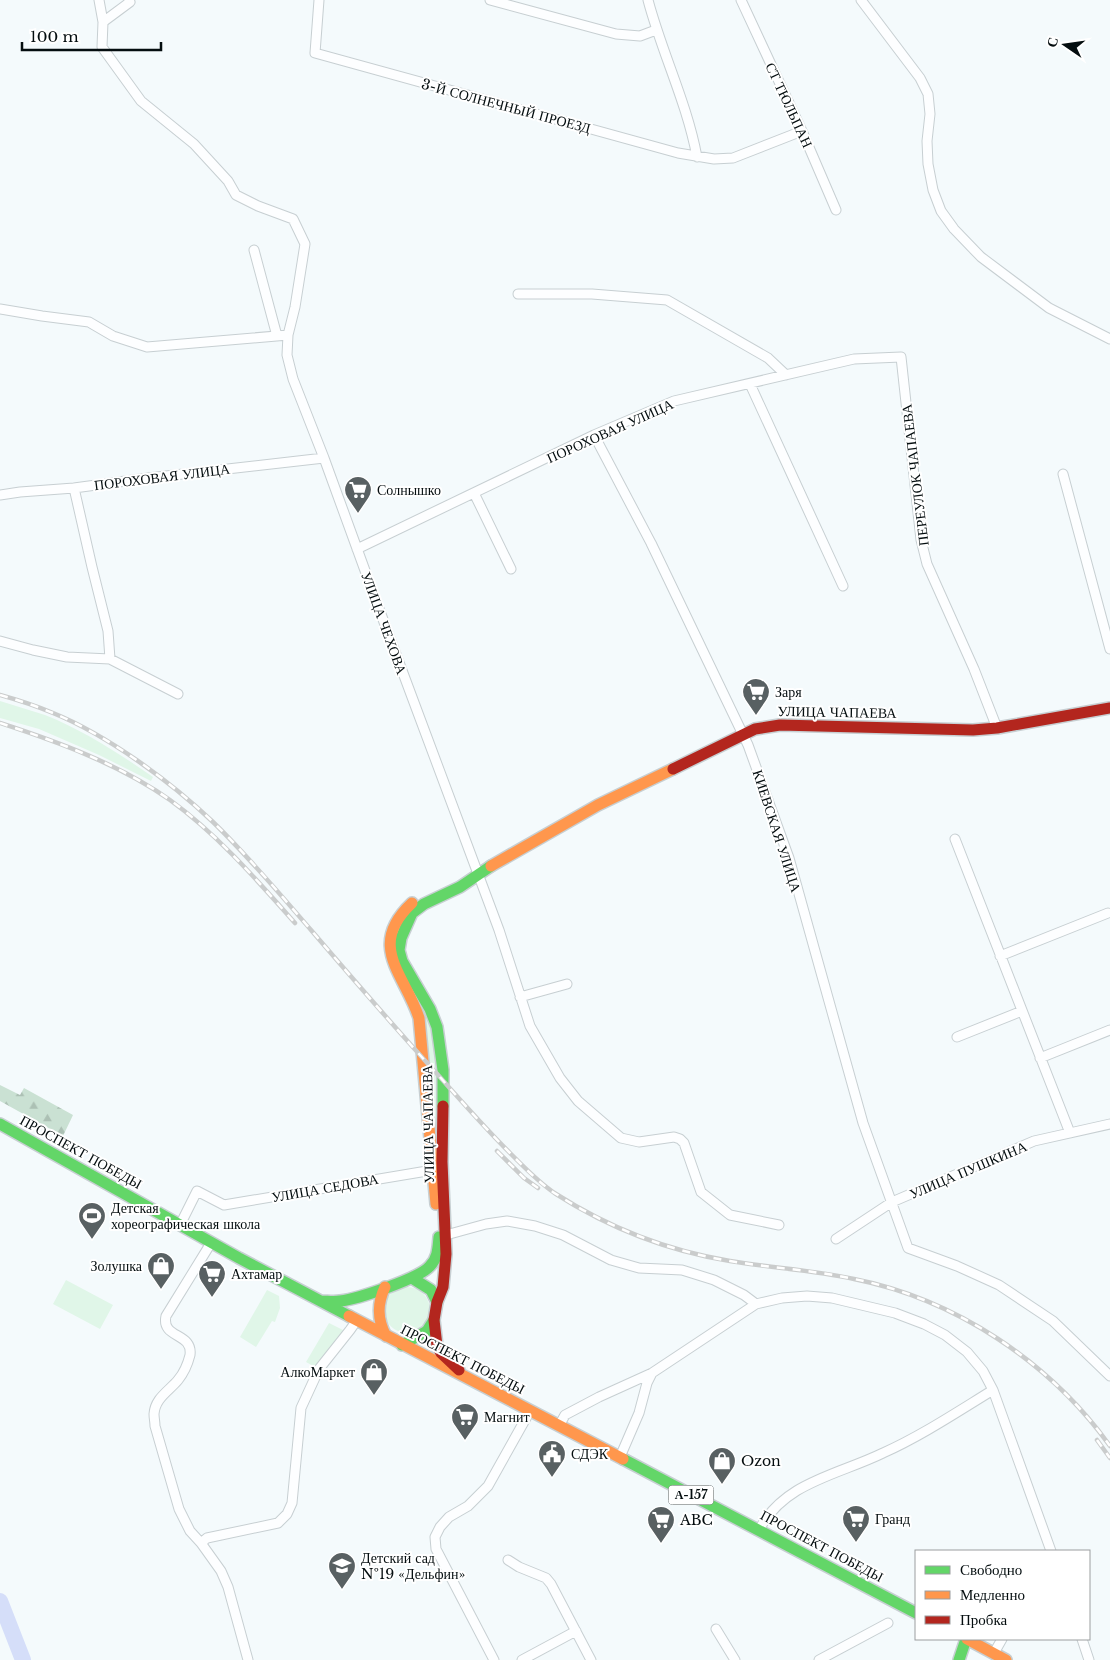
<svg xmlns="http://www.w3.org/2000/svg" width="1110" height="1660" font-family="'Libre Baskerville',serif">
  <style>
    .green { fill: #e0f6e8 }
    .forest { fill: url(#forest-firs) }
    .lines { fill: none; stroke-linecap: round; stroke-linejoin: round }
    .river { stroke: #d5def9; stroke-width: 16 }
    .street-casing { stroke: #c7cfd2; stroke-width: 11 }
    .fast-casing { stroke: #c7cfd2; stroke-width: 14 }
    .slow-casing { stroke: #c7cfd2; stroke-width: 14 }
    .jam-casing { stroke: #c7cfd2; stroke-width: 14 }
    .street { stroke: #fdfeff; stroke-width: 9 }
    .fast { stroke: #63d668; stroke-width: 11 }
    .slow { stroke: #ff974d; stroke-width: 11 }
    .jam { stroke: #b3261e; stroke-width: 11 }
    .rail-casing { stroke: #cacccc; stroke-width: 4.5 }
    .rail { stroke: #fff; stroke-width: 2.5; stroke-dasharray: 8; stroke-linecap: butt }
    .labels { text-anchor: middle; stroke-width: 4; stroke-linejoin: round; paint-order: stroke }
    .shield { fill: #fff; stroke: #4f5657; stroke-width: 1 }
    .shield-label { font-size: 12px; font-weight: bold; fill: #040d0f }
    .street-label { font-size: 14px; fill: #040d0f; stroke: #fff }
    .poi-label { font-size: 14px; fill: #040d0f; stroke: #fff; text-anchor: start }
  </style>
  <defs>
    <pattern id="forest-firs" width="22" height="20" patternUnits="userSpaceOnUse" patternTransform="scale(1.25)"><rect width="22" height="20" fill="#cae1d3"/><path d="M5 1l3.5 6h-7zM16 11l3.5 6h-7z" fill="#acc0b4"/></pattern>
  </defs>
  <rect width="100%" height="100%" fill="#f4fafc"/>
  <!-- green -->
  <path class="green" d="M 0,701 C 15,706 30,710 45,715 C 83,730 120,754 153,777 L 151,781 L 99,755 L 39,729 L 0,718 Z
    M 419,1000 L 431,1027 L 438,1069 L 437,1160 Z
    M 66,1280 L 113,1305 L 100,1329 L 53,1304 Z
    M384 1310a23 23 0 1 1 46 0a23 23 0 1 1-46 0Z
    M 267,1290 L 279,1296 L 280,1308 L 275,1322 L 272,1321 L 256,1347 L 240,1337 Z
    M 329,1323 L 347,1332 L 317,1368 L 306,1362 Z"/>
  <!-- forest -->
  <path class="forest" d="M 0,1085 L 20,1095 L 24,1088 L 73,1115 L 63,1136 L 0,1101 Z"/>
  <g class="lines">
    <!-- river -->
    <path class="river" d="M 0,1601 L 23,1660"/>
    <defs>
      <path id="street" d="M 99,0 L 103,22 L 102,47 L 141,101 L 194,144 L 228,181 L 236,195 L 258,206 L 293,219 L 305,244 L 295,307 L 288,335 L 287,355 L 293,379 L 324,458 L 375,598 L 499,930 L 530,1026 L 560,1078 L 578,1101 L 621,1138 L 639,1142 L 674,1137 L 680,1139 L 684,1143 L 701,1192 L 730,1215 L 779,1225
        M 319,0 L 315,53 L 678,153 L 714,159 L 733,158 L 802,131
        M 490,0 L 616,34 L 640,36 L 656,30
        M 648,0 C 662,53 687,103 697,157
        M 741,0 L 802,131 L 836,210
        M 861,0 L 920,78 L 928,94 L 930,114 L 927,141 L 928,164 L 933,190 L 941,211 L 954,229 L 981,257 L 1049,308 L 1110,339
        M 103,22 L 130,2 L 129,0
        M 254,250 L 277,336
        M 518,294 L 592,294 L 667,300 L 768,358 L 786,375
        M 0,309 L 42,316 L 89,322 L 113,336 L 147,347 L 288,335
        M 750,384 L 843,586
        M 594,435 L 651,543 L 748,745 L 789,858 L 863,1123 L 908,1248 L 957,1266 L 999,1285 L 1053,1321 L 1110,1376
        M 1063,474 L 1110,649
        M 74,488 L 92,567 L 108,631 L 110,659
        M 474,493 L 511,569
        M 0,495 L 20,492 L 74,488 L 148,478 L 324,458
        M 357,549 L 594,435 L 674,401 L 854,359 L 901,357 L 921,540 L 927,564 L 974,669 L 997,728
        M 0,641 L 33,650 L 67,657 L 110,659 L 178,694
        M 955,839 L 1070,1133
        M 1000,956 L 1108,913
        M 520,997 L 567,984
        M 957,1037 L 1022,1011
        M 1040,1058 L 1110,1030
        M 180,1225 L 197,1191 L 224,1205 L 427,1171
        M 446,1235 L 486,1224 L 507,1221 L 535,1226 L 563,1235 L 611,1260 L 639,1268 L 682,1270 L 714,1280 L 744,1295 L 756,1304
        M 836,1239 L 892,1202 L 1034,1141 L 1110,1124
        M 211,1243 L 166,1316 C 161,1339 193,1332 190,1355 C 188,1363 183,1374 178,1380 C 169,1391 155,1398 154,1414 C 154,1418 155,1422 155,1426 L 179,1509 L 190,1531 L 201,1543 L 221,1571 L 228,1587 L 248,1660
        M 559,1426 L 565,1415 L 599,1397 L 652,1373 L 756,1304 L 782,1298 L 807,1296 L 832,1298 L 895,1313 L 924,1324 L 945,1335 L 967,1352 L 983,1371 L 993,1390 L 1051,1551
        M 620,1457 L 639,1413 L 647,1383 L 652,1373
        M 759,1530 C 784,1482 838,1475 883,1453 C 921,1436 957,1412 993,1390
        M 201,1543 L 207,1538 L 278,1523 L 287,1514 L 292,1503 L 301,1408 L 319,1369 L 350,1330 L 357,1320
        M 508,1560 L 519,1567 L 546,1578 L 551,1584 L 591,1660
        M 716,1629 L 735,1660
        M 1082,1639 L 1089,1660
        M 994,1653 L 1002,1639
        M 494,1660 L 436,1549 L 435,1537 L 440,1527 L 449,1517 L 468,1506 L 488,1486 L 530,1411
        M 522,1660 L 576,1631
        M 819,1660 L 888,1623"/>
      <path id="fast" d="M 443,1106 L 443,1070 L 437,1027 L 430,1009 L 402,961 L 399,950 L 401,938 L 412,913 L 424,904 L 460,887 L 491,866
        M 0,1124 L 239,1258 L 349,1316
        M 412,1278 L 431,1290 L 437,1302
        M 321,1301 C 327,1301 334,1302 340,1301 C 358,1299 420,1278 430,1266 C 438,1258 438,1248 439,1237
        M 402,1345 L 427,1331 L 434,1320
        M 623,1459 L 916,1613
        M 959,1660 L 966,1639"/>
      <path id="slow" d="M 491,866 L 598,805 L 673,769
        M 412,903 C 366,946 405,974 419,1018 L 436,1204
        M 385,1287 C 377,1304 377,1319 386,1336
        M 349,1316 L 623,1459
        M 967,1639 L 1006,1660"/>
      <path id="jam" d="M 673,769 L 755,729 L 780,725 L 973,730 L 997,728 L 1110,708
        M 443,1106 L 442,1162 L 446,1254 L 443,1287 L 437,1302 L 434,1320 L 437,1346 L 441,1353 L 459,1370"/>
    </defs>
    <!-- street casing -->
    <use href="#street" class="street-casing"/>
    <!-- fast casing -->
    <use href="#fast" class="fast-casing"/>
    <!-- slow casing -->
    <use href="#slow" class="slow-casing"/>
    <!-- jam casing -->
    <use href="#jam" class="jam-casing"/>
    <!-- street -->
    <use href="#street" class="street"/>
    <!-- fast -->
    <use href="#fast" class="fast"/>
    <!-- slow -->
    <use href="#slow" class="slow"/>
    <!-- jam -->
    <use href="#jam" class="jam"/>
    <defs>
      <path id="rail" d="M 0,695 C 18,700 36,706 53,713 C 107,735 170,781 213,822 C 248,856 279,893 311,930 C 353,979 395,1028 439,1076 C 462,1102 485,1128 510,1153 C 524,1167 539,1183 556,1194 C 609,1228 669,1251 730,1261 C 771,1268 813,1270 854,1279 C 955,1299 1050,1362 1110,1446
        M 0,723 C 58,742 119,764 170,800 C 217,834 256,879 295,923
        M 497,1151 L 524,1178 L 538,1188
        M 1097,1440 L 1110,1458"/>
    </defs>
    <!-- rail casing -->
    <use href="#rail" class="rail-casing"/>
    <!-- rail -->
    <use href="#rail" class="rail"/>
  </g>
  <!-- icons -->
  <defs>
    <symbol id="supermarket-pin" viewBox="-11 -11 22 30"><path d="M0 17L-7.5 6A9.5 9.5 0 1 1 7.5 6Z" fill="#586062" stroke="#fff"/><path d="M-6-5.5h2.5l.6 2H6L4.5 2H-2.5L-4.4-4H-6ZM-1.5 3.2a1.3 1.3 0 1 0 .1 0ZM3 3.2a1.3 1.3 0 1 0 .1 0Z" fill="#fff"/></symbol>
    <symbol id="stadium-pin" viewBox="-11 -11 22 30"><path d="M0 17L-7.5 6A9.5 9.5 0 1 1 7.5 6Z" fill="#586062" stroke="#fff"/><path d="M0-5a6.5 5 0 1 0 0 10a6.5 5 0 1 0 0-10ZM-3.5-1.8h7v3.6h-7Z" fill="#fff"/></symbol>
    <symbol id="shop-pin" viewBox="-11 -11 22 30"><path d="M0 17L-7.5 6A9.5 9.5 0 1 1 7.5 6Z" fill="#586062" stroke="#fff"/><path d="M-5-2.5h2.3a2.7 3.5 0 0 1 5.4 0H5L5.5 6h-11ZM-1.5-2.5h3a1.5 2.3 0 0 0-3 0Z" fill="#fff"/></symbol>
    <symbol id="civic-pin" viewBox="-11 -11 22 30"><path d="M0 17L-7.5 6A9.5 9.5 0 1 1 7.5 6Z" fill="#586062" stroke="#fff"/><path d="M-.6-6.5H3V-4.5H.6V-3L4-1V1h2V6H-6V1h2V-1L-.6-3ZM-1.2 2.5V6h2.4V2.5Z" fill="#fff"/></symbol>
    <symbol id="school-pin" viewBox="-11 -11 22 30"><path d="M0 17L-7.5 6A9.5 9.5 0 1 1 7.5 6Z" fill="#586062" stroke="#fff"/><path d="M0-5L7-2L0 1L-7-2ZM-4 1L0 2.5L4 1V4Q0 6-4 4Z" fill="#fff"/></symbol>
  </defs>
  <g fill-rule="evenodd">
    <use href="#supermarket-pin" x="342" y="474" width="32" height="43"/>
    <use href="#supermarket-pin" x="740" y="676" width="32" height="43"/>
    <use href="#stadium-pin" x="76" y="1200" width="32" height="43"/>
    <use href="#shop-pin" x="145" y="1250" width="32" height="43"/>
    <use href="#supermarket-pin" x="196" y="1258" width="32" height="43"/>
    <use href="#shop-pin" x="358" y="1356" width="32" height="43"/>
    <use href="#supermarket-pin" x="449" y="1401" width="32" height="43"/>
    <use href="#civic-pin" x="536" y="1438" width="32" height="43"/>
    <use href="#shop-pin" x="706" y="1445" width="32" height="43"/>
    <use href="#supermarket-pin" x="840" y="1503" width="32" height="43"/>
    <use href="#supermarket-pin" x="645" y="1504" width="32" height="43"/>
    <use href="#school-pin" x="326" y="1550" width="32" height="43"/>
  </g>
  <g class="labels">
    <!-- shield labels -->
    <rect class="shield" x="668.5" y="1485.5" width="45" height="19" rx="4"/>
    <g class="shield-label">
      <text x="691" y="1499">А-157</text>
    </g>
    <!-- street labels -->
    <g class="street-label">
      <text transform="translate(789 105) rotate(65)" y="5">СТ ТЮЛЬПАН</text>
      <text transform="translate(506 106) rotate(15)" y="5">3-Й СОЛНЕЧНЫЙ ПРОЕЗД</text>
      <text transform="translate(610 431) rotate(-24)" y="5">ПОРОХОВАЯ УЛИЦА</text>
      <text transform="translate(915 475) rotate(-97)" y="5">ПЕРЕУЛОК ЧАПАЕВА</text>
      <text transform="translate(162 477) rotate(-7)" y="5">ПОРОХОВАЯ УЛИЦА</text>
      <text transform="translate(384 623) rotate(70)" y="5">УЛИЦА ЧЕХОВА</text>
      <text transform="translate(837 712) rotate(1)" y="5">УЛИЦА ЧАПАЕВА</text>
      <text transform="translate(777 831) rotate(72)" y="5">КИЕВСКАЯ УЛИЦА</text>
      <text transform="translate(428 1124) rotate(-91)" y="5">УЛИЦА ЧАПАЕВА</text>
      <text transform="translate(81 1152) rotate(29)" y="5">ПРОСПЕКТ ПОБЕДЫ</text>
      <text transform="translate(968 1170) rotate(-23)" y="5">УЛИЦА ПУШКИНА</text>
      <text transform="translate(325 1188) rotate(-10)" y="5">УЛИЦА СЕДОВА</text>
      <text transform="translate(463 1359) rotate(27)" y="5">ПРОСПЕКТ ПОБЕДЫ</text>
      <text transform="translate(822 1546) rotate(28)" y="5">ПРОСПЕКТ ПОБЕДЫ</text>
    </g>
    <!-- poi labels -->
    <g class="poi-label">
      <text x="377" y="495">Солнышко</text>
      <text x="775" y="697">Заря</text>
      <text x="111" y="1213">Детская<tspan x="111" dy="16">хореографическая школа</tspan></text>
      <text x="142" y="1271" text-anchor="end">Золушка</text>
      <text x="231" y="1279">Ахтамар</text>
      <text x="355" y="1377" text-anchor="end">АлкоМаркет</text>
      <text x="484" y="1422">Магнит</text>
      <text x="571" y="1459">СДЭК</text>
      <text x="741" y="1466">Ozon</text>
      <text x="875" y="1524">Гранд</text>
      <text x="680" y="1525">ABC</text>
      <text x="361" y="1563">Детский сад<tspan x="361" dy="16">№19 «Дельфин»</tspan></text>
    </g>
  </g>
  <!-- legend -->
  <rect x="915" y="1550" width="175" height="90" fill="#ffffff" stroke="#9b9e9f"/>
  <rect x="925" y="1566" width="25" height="8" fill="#63d668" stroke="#9b9e9f"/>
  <text x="960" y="1575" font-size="15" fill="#040d0f">Свободно</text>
  <rect x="925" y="1591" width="25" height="8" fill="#ff974d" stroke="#9b9e9f"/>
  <text x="960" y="1600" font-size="15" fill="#040d0f">Медленно</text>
  <rect x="925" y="1616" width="25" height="8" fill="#b3261e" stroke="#9b9e9f"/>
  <text x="960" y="1625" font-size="15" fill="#040d0f">Пробка</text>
  <!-- north arrow -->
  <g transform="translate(1065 45) rotate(283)" stroke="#ffffff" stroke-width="4" paint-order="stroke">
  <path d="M0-4L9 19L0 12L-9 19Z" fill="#040d0f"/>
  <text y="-8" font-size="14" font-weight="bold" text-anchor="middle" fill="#040d0f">С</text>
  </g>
  <!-- scale -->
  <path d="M22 42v8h139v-8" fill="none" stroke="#040d0f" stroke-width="2.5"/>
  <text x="30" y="42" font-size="15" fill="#040d0f" stroke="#ffffff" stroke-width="4" paint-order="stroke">100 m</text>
</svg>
